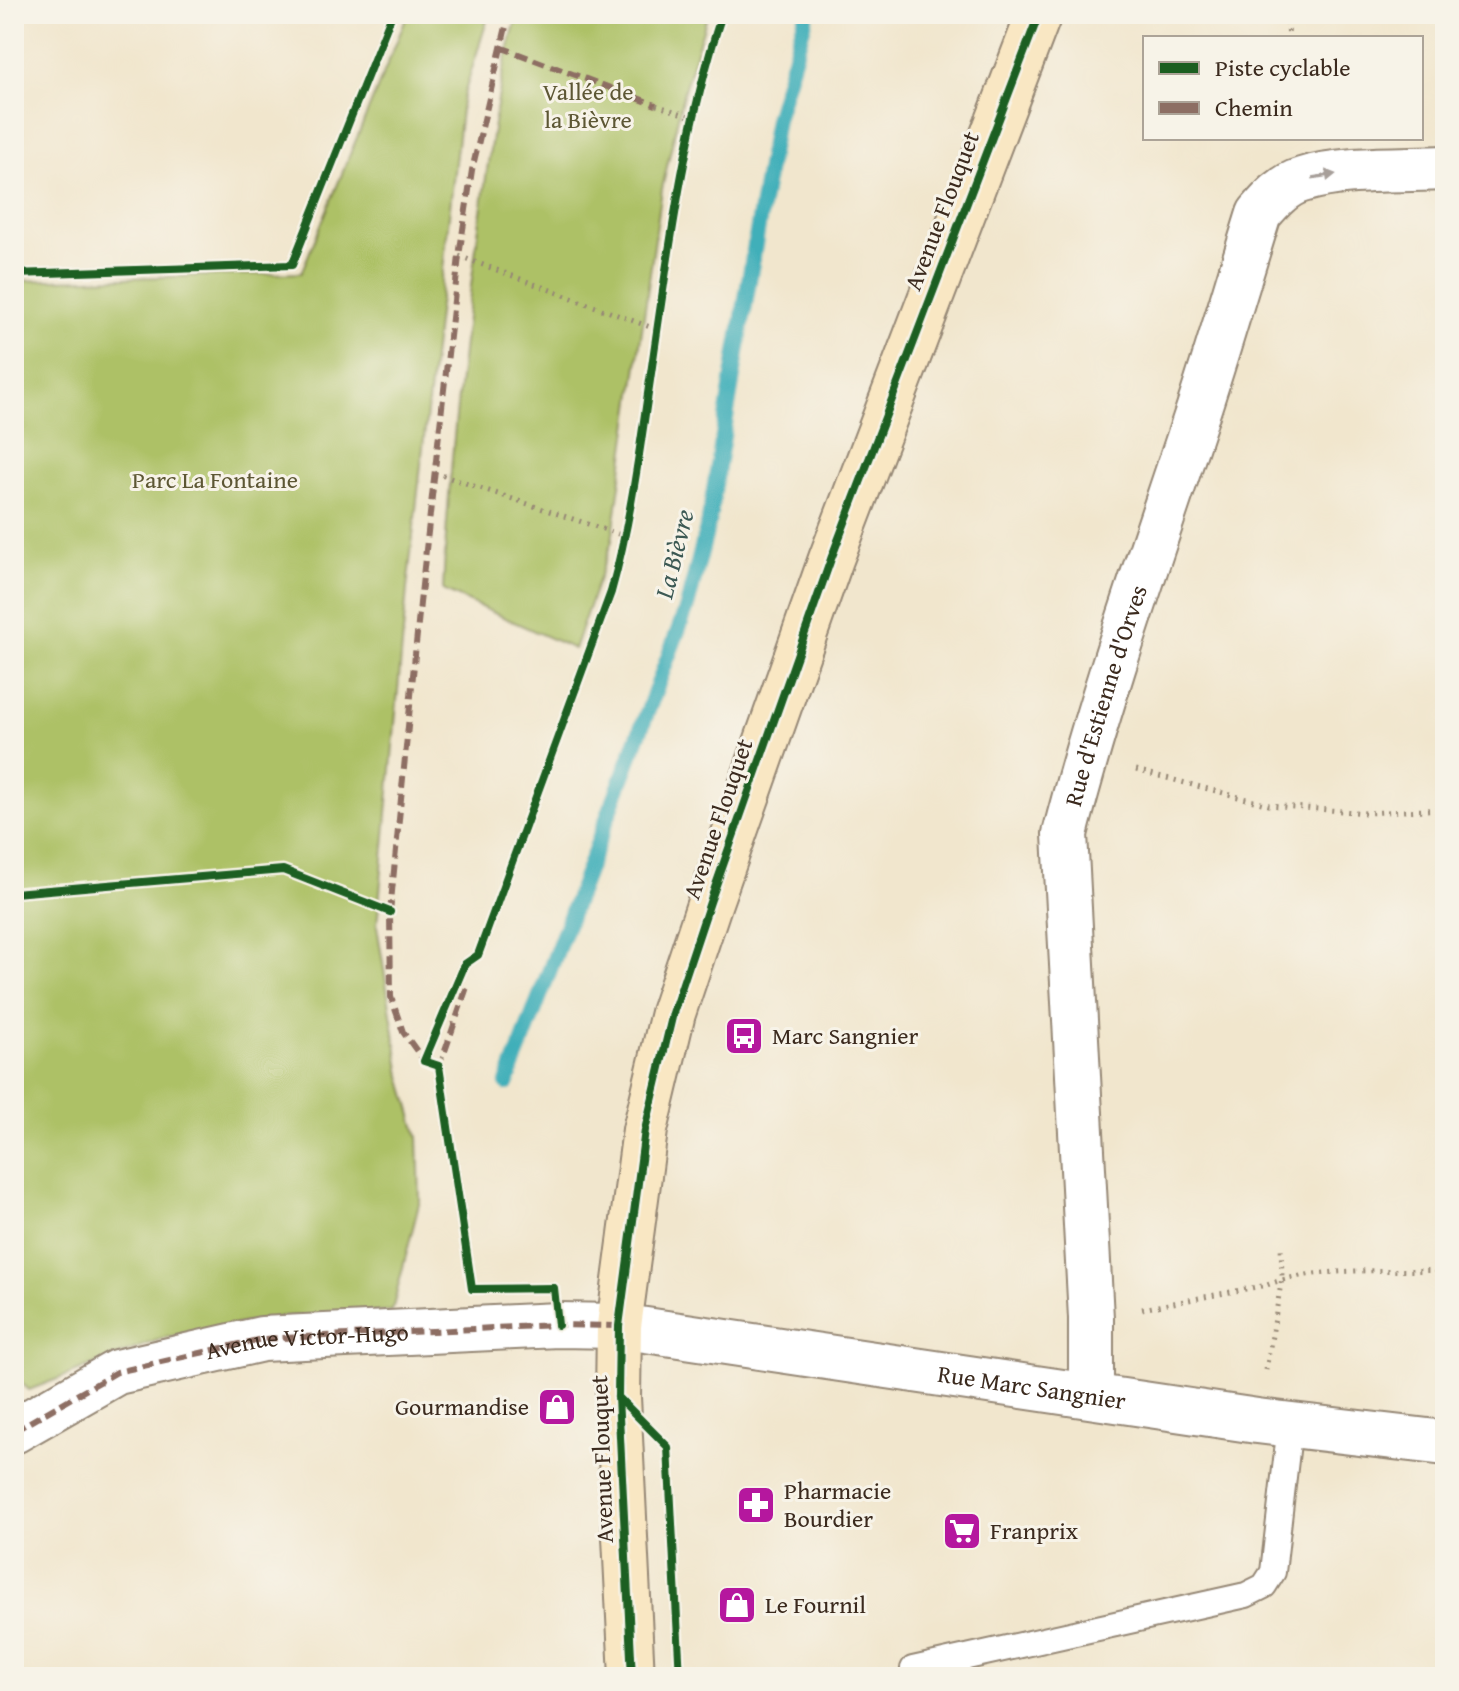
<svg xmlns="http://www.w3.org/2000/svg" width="1459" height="1691" font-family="'Gentium Book Plus',serif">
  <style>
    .green { fill: #adc166; stroke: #747642; stroke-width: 2 }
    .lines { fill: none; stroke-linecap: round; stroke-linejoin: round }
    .stream { stroke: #3fafb9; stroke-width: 16 }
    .lane-casing { stroke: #968876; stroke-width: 28 }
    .street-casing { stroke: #968876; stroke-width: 48 }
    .secondary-casing { stroke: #968876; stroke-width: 48 }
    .path { stroke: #968876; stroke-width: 5; stroke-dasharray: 2 6; stroke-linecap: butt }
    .lane { stroke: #fff; stroke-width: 24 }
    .street { stroke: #fff; stroke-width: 44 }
    .secondary { stroke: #f9e7c3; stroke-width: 44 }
    .quiet { stroke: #8d6e63; stroke-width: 6; stroke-dasharray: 12 6; stroke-linecap: butt }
    .cycleway-casing { stroke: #f7f3e8; stroke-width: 13 }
    .cycleway { stroke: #1b5e20; stroke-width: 8 }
    .oneway { fill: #a79f9a }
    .labels { text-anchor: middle; stroke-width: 6; stroke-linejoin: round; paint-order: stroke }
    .park-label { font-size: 24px; fill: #5d5734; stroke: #f7f3e8 }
    .street-label { font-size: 24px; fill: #3b2a1e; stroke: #f7f3e8 }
    .poi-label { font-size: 24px; fill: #3b2a1e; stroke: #f7f3e8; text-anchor: start }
    .water-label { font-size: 26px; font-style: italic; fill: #3c5954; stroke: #f7f3e8 }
  </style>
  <rect width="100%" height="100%" fill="#f7f3e8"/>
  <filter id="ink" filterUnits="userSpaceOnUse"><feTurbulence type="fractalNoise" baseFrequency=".0125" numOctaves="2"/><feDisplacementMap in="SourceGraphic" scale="16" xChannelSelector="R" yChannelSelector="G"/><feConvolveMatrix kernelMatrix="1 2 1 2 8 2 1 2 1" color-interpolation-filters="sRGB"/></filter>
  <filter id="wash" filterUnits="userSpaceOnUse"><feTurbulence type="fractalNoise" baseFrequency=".006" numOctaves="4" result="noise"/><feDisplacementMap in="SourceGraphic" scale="32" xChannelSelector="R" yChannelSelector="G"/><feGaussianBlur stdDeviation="1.8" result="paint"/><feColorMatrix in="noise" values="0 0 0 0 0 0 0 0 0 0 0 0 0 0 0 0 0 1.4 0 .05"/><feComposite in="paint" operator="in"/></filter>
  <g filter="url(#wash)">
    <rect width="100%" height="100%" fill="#f1e6cd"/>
    <!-- green -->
    <path class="green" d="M 408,14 L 489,14 L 462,101 L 407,589 L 377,926 L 401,1076 L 418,1137 L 420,1200 L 392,1311 L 278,1317 L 163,1338 L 29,1390 L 14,1376 L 14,281 L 301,273 Z
      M 518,14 L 708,14 L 684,90 L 662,189 L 612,541 L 574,649 L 443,590 C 449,463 463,338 481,212 C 491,145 498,79 518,14 Z"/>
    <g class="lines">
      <!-- stream -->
      <path class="stream" d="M 507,1083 L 687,607 L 709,520 L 776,119 L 807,14"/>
    </g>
  </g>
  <g filter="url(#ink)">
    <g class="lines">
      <defs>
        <path id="lane" d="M 913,1669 L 1246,1595 L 1264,1586 L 1273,1572 L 1290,1425"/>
        <g id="street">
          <path id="s1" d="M 1091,1395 L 1091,1318 L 1065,834 C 1101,694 1149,559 1194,423 C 1217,354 1237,284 1259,214 C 1271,200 1284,185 1302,180 C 1342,167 1403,170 1445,168"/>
          <path id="s2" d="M 14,1431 L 117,1372 L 262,1339 L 558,1325 L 619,1326 L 1257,1421 L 1445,1443"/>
        </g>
        <path id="secondary" d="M 632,1677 L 618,1397 L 619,1326 L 645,1130 L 673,1013 L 710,902 L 831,559 L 1039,14"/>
      </defs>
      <!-- lane casing -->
      <use href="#lane" class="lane-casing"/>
      <!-- street casing -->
      <use href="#street" class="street-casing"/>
      <!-- secondary casing -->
      <use href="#secondary" class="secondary-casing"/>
      <!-- path -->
      <path class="path" d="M 1287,14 L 1289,38
        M 656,105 L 692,117
        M 459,256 L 658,330
        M 435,473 L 627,537
        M 1136,770 L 1269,805 L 1366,813 L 1445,809
        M 439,1066 L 445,1051
        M 1142,1309 L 1267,1285 C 1314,1266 1393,1272 1445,1270
        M 1266,1370 L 1282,1278 L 1281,1244"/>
      <!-- lane -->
      <use href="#lane" class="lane"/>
      <!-- street -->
      <use href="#street" class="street"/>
      <!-- secondary -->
      <use href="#secondary" class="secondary"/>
      <!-- quiet -->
      <path class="quiet" d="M 1017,14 L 1036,21
        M 500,47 L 656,105
        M 445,1051 L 467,987
        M 429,1063 L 424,1061 L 403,1032 L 391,997 L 390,912 L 420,603 L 459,256 L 472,170 L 509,14
        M 14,1431 L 117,1372 L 262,1339 L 558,1325 L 619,1326"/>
      <defs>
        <path id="cycleway" d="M 14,274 L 292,265 L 392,14
          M 14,893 L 283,870 L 390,912
          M 558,1325 L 554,1288 L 472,1289 L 439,1066 L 424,1061 L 465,964 L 478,955 L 611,592 C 628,531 637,470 646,407 C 666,275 680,142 722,14
          M 618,1397 L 668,1447 L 680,1677
          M 632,1677 L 618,1397 L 619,1326 L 645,1130 L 673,1013 L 710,902 L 831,559 L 1039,14"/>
      </defs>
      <!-- cycleway casing -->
      <use href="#cycleway" class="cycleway-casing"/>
      <!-- cycleway -->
      <use href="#cycleway" class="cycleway"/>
    </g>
    <!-- one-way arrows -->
    <defs><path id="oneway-solid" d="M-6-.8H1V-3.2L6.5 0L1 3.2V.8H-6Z" transform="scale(2)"/></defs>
    <use class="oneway" href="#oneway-solid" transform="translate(1324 176) rotate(-9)"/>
  </g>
  <!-- icons -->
  <defs>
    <symbol id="bus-square" viewBox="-11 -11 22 22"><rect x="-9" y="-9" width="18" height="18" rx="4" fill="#b5179e" stroke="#f7f3e8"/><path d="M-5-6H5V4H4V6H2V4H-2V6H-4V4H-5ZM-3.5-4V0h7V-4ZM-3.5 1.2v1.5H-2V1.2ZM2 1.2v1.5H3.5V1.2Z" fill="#fff"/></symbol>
    <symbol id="shop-square" viewBox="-11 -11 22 22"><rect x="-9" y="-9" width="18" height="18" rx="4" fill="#b5179e" stroke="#f7f3e8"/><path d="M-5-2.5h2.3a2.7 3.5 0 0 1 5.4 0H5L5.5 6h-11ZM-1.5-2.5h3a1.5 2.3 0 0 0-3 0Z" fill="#fff"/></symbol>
    <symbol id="pharmacy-square" viewBox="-11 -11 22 22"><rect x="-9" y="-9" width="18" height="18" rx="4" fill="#b5179e" stroke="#f7f3e8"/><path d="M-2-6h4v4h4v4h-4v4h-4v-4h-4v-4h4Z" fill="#fff"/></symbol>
    <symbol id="supermarket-square" viewBox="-11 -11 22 22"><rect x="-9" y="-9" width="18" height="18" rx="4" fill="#b5179e" stroke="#f7f3e8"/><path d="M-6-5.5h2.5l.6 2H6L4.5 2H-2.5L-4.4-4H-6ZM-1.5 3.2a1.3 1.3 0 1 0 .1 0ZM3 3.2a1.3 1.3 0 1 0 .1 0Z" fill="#fff"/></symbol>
  </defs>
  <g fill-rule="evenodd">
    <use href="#bus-square" x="722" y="1014" width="44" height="44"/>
    <use href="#shop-square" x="535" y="1385" width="44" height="44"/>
    <use href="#pharmacy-square" x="734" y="1483" width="44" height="44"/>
    <use href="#supermarket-square" x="940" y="1509" width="44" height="44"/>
    <use href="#shop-square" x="715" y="1583" width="44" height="44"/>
  </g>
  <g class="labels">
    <!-- park labels -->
    <g class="park-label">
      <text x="588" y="100">Vallée de<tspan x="588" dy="28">la Bièvre</tspan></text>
      <text x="215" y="488">Parc La Fontaine</text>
    </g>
    <!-- street labels -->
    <g class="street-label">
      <text transform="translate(942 211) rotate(-69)" y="8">Avenue Flouquet</text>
      <text dy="8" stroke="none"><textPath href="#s1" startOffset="706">Rue d'Estienne d'Orves</textPath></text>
      <text transform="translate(718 819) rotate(-71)" y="8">Avenue Flouquet</text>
      <text dy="8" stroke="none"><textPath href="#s2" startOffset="312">Avenue Victor-Hugo</textPath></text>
      <text dy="8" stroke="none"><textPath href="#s2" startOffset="1042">Rue Marc Sangnier</textPath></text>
      <text transform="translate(602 1459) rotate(-92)" y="8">Avenue Flouquet</text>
    </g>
    <!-- poi labels -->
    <g class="poi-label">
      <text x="772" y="1044">Marc Sangnier</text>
      <text x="529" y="1415" text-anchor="end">Gourmandise</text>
      <text x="784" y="1499">Pharmacie<tspan x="784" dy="28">Bourdier</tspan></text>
      <text x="990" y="1539">Franprix</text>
      <text x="765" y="1613">Le Fournil</text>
    </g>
    <!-- water labels -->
    <g class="water-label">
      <text transform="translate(674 554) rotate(-76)" y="9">La Bièvre</text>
    </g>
  </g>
  <!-- margin -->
  <rect width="1459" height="1691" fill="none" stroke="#f7f3e8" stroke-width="48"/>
  <!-- legend -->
  <rect x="1143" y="36" width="280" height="104" fill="#f7f3e8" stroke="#aca397" stroke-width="2"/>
  <rect x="1159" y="62" width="40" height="12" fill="#1b5e20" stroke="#aca397" stroke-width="2"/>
  <text x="1215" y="76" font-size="24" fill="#3b2a1e">Piste cyclable</text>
  <rect x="1159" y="102" width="40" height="12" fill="#8d6e63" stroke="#aca397" stroke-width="2"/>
  <text x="1215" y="116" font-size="24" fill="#3b2a1e">Chemin</text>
</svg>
